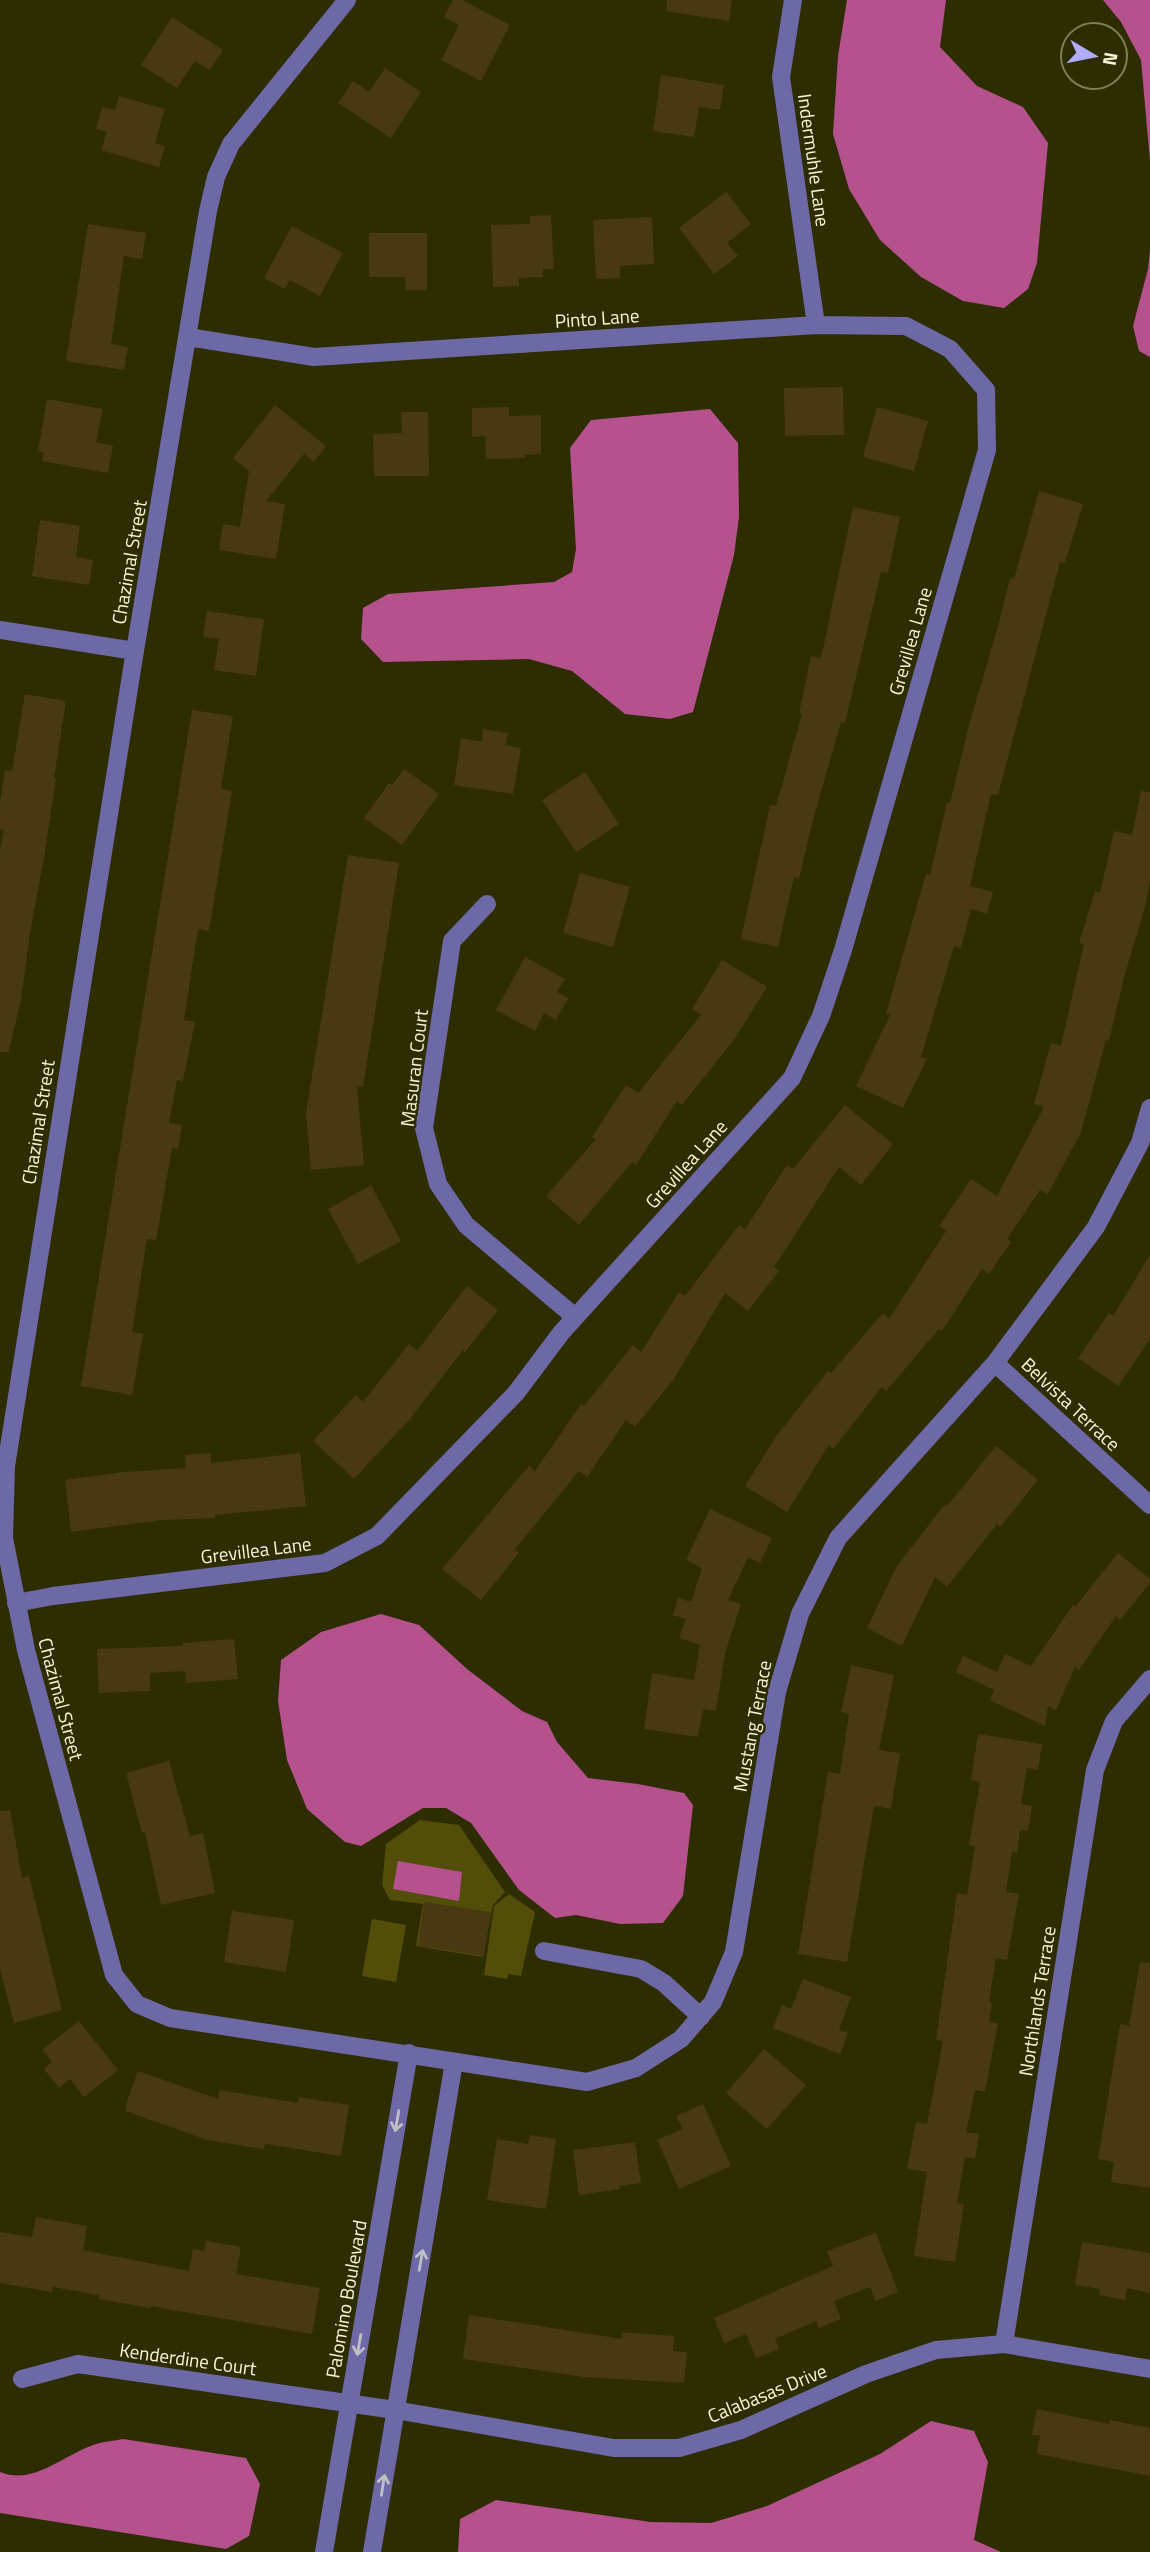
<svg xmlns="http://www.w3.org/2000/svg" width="1150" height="2552" font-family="'Titillium Web',sans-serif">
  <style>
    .green { fill: #524e09 }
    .water { fill: #b5518d }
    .building { fill: #493912 }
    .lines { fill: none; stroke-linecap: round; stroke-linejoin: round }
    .minor { stroke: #6d69a6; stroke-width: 18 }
    .oneway { stroke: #c0bec5 }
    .labels { text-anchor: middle; stroke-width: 5; stroke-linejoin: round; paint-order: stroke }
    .street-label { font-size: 19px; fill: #f7f6d9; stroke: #2e2c01 }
  </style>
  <rect width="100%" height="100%" fill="#2e2c01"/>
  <!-- green -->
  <path class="green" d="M 420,1820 L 459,1825 L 505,1892 L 493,1905 L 482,1957 L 416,1946 L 423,1904 L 390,1900 L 382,1885 L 386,1844 Z
    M 509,1894 L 535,1912 L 521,1976 L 508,1974 L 507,1979 L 484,1975 L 494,1906 Z
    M 372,1919 L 406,1925 L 396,1982 L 362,1976 Z"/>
  <!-- water -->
  <path class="water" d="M 847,0 L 946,0 L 940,47 L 977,86 L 1023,107 L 1048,143 L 1037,263 L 1028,289 L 1004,308 L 963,301 L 921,277 L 880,240 L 849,189 L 833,134 L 838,56 Z
    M 1103,0 L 1150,0 L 1150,161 L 1141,60 L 1121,22 Z
    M 1150,250 L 1150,357 L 1139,351 L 1133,326 L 1148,269 Z
    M 710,409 L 738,443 L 739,517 L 734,555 L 693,712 L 670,719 L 625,714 L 572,671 L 529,659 L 383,662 L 361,639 L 363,608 L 388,594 L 554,582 L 572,572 L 576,549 L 570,448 L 591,420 Z
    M 381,1614 L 419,1625 L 467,1669 L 522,1711 L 547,1722 L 557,1742 L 588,1778 L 638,1784 L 684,1793 L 693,1805 L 683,1896 L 663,1923 L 620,1924 L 576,1915 L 555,1918 L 519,1890 L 471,1823 L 446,1808 L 423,1808 L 361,1846 L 345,1842 L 307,1809 L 287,1760 L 278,1701 L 281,1660 L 321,1632 Z
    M 398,1861 L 462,1872 L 459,1901 L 393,1889 Z
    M 931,2421 L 974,2431 L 988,2462 L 974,2540 L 1001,2552 L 458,2552 L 460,2519 L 496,2500 L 651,2522 L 711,2523 L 767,2506 L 880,2454 Z
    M 123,2439 L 246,2458 L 260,2484 L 249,2536 L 226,2549 L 0,2513 L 0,2472 C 34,2486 64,2454 96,2444 C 105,2441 114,2441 123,2439 Z"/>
  <!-- building -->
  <path class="building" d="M 453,0 L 462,0 L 510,25 L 481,81 L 441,60 L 459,25 L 444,17 Z
    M 667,0 L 732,0 L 729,21 L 666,11 Z
    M 172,17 L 223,50 L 210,70 L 195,61 L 177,88 L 141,65 Z
    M 385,68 L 421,92 L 391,138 L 338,103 L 353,81 L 369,92 Z
    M 661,75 L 724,85 L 720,110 L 699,107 L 694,137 L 653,131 Z
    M 119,96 L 165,109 L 155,143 L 165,146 L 159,167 L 101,150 L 107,132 L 96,129 L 102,107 L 115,110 Z
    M 726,192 L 751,224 L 727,243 L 738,256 L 714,274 L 679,228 Z
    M 551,215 L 554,269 L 543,269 L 543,277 L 519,278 L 519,286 L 493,287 L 491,225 L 530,224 L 530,216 Z
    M 652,217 L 654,264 L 620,266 L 620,278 L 596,279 L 593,220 Z
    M 88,224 L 146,233 L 142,259 L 124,256 L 116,310 L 111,344 L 128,347 L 124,370 L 66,361 Z
    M 292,226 L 343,253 L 320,296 L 290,280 L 285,289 L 264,278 Z
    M 369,233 L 427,233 L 427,290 L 406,290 L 405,277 L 369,277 Z
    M 843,387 L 844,435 L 785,436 L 784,388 Z
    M 47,399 L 103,409 L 96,442 L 113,446 L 108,473 L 42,461 L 44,453 L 38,451 Z
    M 275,405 L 326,446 L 314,462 L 304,454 L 266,501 L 285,504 L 276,559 L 219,550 L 223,524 L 240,527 L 249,471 L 233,458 Z
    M 509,407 L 509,416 L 541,415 L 541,454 L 525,455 L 525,458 L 486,459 L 485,436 L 472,437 L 472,408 Z
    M 877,407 L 928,421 L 914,471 L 863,457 Z
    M 401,412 L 428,412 L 429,476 L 374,476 L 373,434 L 402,433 Z
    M 1039,491 L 1083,504 L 1065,563 L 1060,562 L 998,795 L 991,794 L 970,886 L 993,892 L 987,914 L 971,909 L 961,948 L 954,946 L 921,1057 L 927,1059 L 903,1108 L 856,1086 L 890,1015 L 886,1014 L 926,874 L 930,875 L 947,802 L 950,803 L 969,725 L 997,630 L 1010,578 L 1014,579 Z
    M 853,507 L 900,517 L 888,573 L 881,572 L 845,723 L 841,722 L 814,816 L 799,878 L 794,877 L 778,947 L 741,939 L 770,805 L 776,806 L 802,714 L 799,713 L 811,656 L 821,658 Z
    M 40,520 L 80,526 L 76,557 L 93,560 L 89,585 L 32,576 Z
    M 207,611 L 264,619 L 256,676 L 214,670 L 219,639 L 203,637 Z
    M 25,694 L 66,701 L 54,778 L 56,778 L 44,858 L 30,933 L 21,999 L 9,1052 L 0,1052 L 0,851 L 4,830 L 0,829 L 0,803 L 5,770 L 12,771 Z
    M 192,710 L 233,716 L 221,789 L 232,791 L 209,931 L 198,929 L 184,1020 L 195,1022 L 183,1081 L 177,1080 L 169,1123 L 182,1125 L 178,1149 L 172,1148 L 156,1240 L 147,1239 L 132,1332 L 143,1334 L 132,1395 L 81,1386 Z
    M 483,729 L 508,733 L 506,745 L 521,748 L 513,794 L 454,785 L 461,738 L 482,742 Z
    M 404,769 L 439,794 L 402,845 L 364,818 L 389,783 L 392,785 Z
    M 585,772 L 619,824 L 576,852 L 542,800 Z
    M 1141,791 L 1150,792 L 1150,881 L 1145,907 L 1124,977 L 1109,1041 L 1106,1040 L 1081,1132 L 1048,1194 L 1040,1190 L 1007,1239 L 1011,1242 L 989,1274 L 982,1269 L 942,1331 L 939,1329 L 886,1391 L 882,1387 L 833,1449 L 829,1445 L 787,1512 L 745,1486 L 777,1435 L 828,1371 L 831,1373 L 883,1313 L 889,1319 L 946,1231 L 939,1226 L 971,1179 L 997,1196 L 1044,1107 L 1034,1104 L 1051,1043 L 1061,1046 L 1084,944 L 1079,943 L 1095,891 L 1100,893 L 1114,831 L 1132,835 Z
    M 348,855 L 399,863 L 363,1087 L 357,1086 L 364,1165 L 311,1170 L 306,1113 Z
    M 580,873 L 630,887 L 613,947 L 563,933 Z
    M 525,957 L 565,979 L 557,992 L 568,998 L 556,1020 L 544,1013 L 535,1031 L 496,1010 Z
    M 722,960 L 767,987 L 736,1037 L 682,1105 L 677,1101 L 636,1165 L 632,1162 L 579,1225 L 546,1196 L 596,1139 L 592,1137 L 626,1085 L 638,1093 L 701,1015 L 692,1009 Z
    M 845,1105 L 893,1144 L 861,1185 L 839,1167 L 774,1267 L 779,1271 L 748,1311 L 725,1293 L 674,1379 L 635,1427 L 626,1420 L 587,1477 L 579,1471 L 515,1549 L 519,1553 L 481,1600 L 442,1569 L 529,1466 L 535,1471 L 581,1404 L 584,1406 L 633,1345 L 641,1352 L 679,1292 L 685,1296 L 739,1225 L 745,1229 L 787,1165 L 793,1169 Z
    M 371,1185 L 401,1241 L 358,1264 L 328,1209 Z
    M 1150,1255 L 1150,1339 L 1118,1386 L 1078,1358 L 1109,1313 L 1113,1316 Z
    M 467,1286 L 498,1310 L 465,1352 L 463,1350 L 409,1420 L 354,1479 L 313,1441 L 356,1395 L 363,1402 L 409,1344 L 417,1351 Z
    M 996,1446 L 1038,1480 L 1000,1527 L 997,1524 L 947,1587 L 935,1577 L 902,1646 L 867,1628 L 897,1566 L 945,1504 L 947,1506 Z
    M 211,1453 L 211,1463 L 300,1453 L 306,1506 L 215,1515 L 215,1518 L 162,1520 L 71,1532 L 65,1480 L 124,1472 L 186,1468 L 185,1455 Z
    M 710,1509 L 772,1538 L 760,1563 L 748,1557 L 728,1600 L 741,1604 L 725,1653 L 716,1711 L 703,1709 L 698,1737 L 644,1729 L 652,1673 L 694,1680 L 700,1645 L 679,1638 L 686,1619 L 673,1615 L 678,1598 L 691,1602 L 702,1568 L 686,1560 Z
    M 1118,1553 L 1150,1579 L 1150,1583 L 1120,1620 L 1116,1616 L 1079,1670 L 1075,1667 L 1056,1710 L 1048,1706 L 1045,1726 L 990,1700 L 994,1690 L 956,1672 L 963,1656 L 997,1672 L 1005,1654 L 1031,1666 L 1073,1605 L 1075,1607 Z
    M 234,1639 L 238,1679 L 186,1683 L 185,1671 L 150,1673 L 150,1691 L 99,1693 L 97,1649 L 183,1646 L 183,1643 Z
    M 851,1665 L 894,1675 L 879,1750 L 900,1753 L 891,1809 L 874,1806 L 847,1962 L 798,1954 L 828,1772 L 840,1774 L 849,1714 L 841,1712 Z
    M 978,1734 L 1042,1744 L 1038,1770 L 1027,1768 L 1021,1804 L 1032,1806 L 1028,1831 L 1020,1830 L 1017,1853 L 1012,1852 L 1006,1892 L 1019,1894 L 1007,1960 L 996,1958 L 989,2001 L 992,2002 L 989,2022 L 998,2023 L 985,2092 L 975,2090 L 966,2132 L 979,2134 L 975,2159 L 965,2157 L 957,2203 L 964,2204 L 955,2262 L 914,2256 L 927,2172 L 907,2169 L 916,2122 L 927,2124 L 943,2041 L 936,2040 L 957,1893 L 967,1895 L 975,1846 L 969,1845 L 980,1782 L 971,1780 Z
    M 169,1761 L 190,1836 L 203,1833 L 215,1893 L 161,1905 L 145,1832 L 142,1833 L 126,1773 Z
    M 10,1810 L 22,1878 L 29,1876 L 62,2010 L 14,2023 L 0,1969 L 0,1811 Z
    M 424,1902 L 491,1912 L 484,1956 L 418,1946 Z
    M 232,1911 L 294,1920 L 286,1972 L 224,1962 Z
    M 1140,1962 L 1150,1963 L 1150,2188 L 1111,2182 L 1114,2162 L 1098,2159 L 1120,2024 L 1129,2026 Z
    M 803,1979 L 851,1997 L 839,2030 L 848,2033 L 840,2054 L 773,2028 L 782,2005 L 791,2009 Z
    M 79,2021 L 118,2070 L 84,2097 L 70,2079 L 59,2088 L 44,2069 L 52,2062 L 42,2050 Z
    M 764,2049 L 806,2085 L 767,2129 L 726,2093 Z
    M 138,2071 L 218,2099 L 219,2090 L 298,2103 L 299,2097 L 349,2105 L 341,2156 L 265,2144 L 264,2149 L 207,2140 L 126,2111 L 126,2104 Z
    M 703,2104 L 731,2166 L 679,2189 L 657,2140 L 683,2129 L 676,2116 Z
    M 530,2135 L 556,2139 L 546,2209 L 487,2200 L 497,2139 L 528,2144 Z
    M 635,2142 L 641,2183 L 619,2186 L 620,2189 L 579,2195 L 573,2150 Z
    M 36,2217 L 87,2226 L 83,2250 L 189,2271 L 193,2249 L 204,2251 L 206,2241 L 241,2247 L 236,2274 L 320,2288 L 312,2334 L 150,2306 L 150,2308 L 99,2299 L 99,2295 L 53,2287 L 52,2292 L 0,2283 L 0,2232 L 32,2237 Z
    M 876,2233 L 898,2292 L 875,2301 L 870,2287 L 834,2301 L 841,2319 L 819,2328 L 816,2321 L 775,2339 L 779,2349 L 756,2358 L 746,2334 L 724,2343 L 714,2318 L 833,2266 L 827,2251 Z
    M 1082,2242 L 1150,2253 L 1150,2293 L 1127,2288 L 1125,2300 L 1099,2295 L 1100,2289 L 1075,2285 Z
    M 469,2315 L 622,2339 L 622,2332 L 674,2336 L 673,2351 L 687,2352 L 684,2383 L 584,2377 L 463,2359 Z
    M 1037,2409 L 1110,2424 L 1110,2420 L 1150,2428 L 1150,2476 L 1037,2454 L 1040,2436 L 1032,2435 Z"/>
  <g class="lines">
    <!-- minor -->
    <path class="minor" d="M 347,0 L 231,144 L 216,177 L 208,211 L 132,669 L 6,1466 L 4,1538 L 26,1650 L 114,1975 L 137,2004 L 170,2018 L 587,2082 L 636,2068 L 681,2039 L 713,2002 L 734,1952 L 777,1692 L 800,1614 L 838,1538 L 995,1363 L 1096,1227 L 1140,1143 L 1150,1108
      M 793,0 L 781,77 L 816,325
      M 0,630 L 135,651
      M 487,904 L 452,941 L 424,1128 L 438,1184 L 466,1225 L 575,1317
      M 995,1363 L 1150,1505
      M 16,1603 L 53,1596 L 325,1563 L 377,1536 L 516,1393 L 561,1333 L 792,1078 L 821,1016 L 843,950 L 987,450 L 986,390 L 950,349 L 906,326 L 816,325 L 314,357 L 188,337
      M 544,1951 L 641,1969 L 664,1983 L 701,2017
      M 1004,2344 L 1095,1770 L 1114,1721 L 1150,1679
      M 22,2379 L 78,2364 L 395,2410 L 614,2448 L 679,2448 L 741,2430 L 866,2374 L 936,2350 L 1004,2344 L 1150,2369
      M 324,2552 L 409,2053
      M 372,2552 L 454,2062"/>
  </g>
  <!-- one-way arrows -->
  <defs><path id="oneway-shaft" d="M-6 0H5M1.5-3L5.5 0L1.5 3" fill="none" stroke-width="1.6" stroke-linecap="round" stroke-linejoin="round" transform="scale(1.75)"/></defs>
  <g class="oneway">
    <use href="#oneway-shaft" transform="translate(397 2121) rotate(100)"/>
    <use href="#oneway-shaft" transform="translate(421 2260) rotate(-80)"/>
    <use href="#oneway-shaft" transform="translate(359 2345) rotate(100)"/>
    <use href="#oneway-shaft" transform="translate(383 2485) rotate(-81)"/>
  </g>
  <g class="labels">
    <!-- street labels -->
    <g class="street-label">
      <text transform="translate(814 160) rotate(82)" y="7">Indermuhle Lane</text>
      <text transform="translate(597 318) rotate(-4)" y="7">Pinto Lane</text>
      <text transform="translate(129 562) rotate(-80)" y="7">Chazimal Street</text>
      <text transform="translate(910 641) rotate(-74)" y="7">Grevillea Lane</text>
      <text transform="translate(414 1068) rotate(-83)" y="7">Masuran Court</text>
      <text transform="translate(38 1122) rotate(-81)" y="7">Chazimal Street</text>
      <text transform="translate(686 1164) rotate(-48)" y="7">Grevillea Lane</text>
      <text transform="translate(1071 1404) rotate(43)" y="7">Belvista Terrace</text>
      <text transform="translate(256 1550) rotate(-7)" y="7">Grevillea Lane</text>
      <text transform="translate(61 1699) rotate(75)" y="7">Chazimal Street</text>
      <text transform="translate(752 1726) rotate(-79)" y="7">Mustang Terrace</text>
      <text transform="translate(1037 2001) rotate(-81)" y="7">Northlands Terrace</text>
      <text transform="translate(346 2299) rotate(-80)" y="7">Palomino Boulevard</text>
      <text transform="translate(188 2359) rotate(8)" y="7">Kenderdine Court</text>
      <text transform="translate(767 2393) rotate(-22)" y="7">Calabasas Drive</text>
    </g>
  </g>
  <!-- north arrow -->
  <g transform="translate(1094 56) rotate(100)"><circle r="33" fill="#2e2c01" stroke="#7e7d57" stroke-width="2"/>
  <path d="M0-5L12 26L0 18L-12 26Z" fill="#b1adfa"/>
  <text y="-10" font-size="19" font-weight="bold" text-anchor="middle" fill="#f7f6d9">N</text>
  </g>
</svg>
